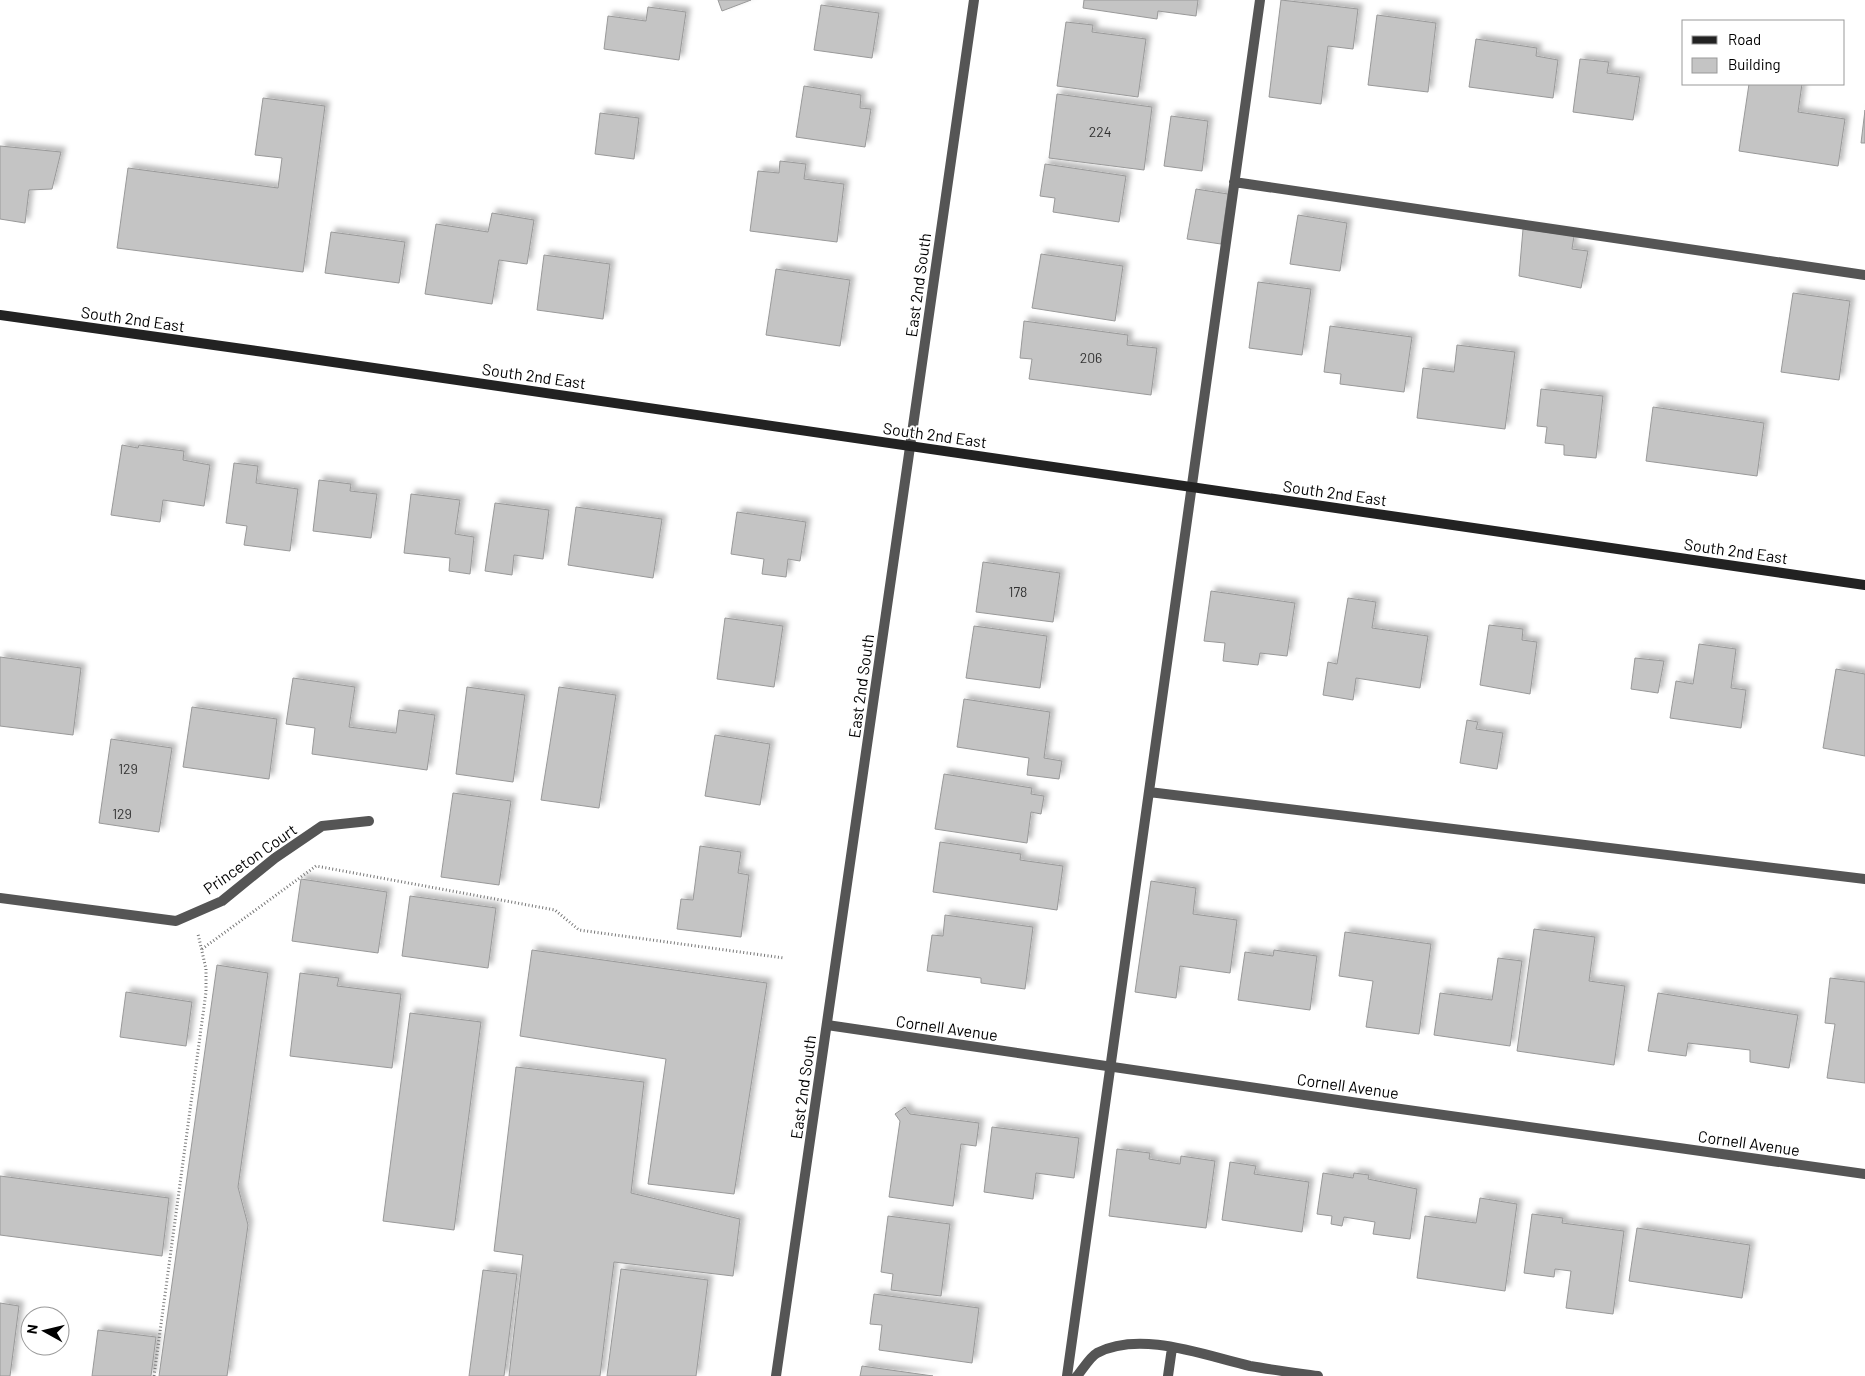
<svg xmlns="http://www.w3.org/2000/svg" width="1865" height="1376" font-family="Barlow,sans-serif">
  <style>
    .building { fill: #c4c4c4; stroke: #999; filter: url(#shadow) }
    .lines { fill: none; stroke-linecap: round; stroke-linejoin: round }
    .path { stroke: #777; stroke-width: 3; stroke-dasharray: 1 2.5; stroke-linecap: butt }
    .service { stroke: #555; stroke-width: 10 }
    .minor { stroke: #555; stroke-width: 10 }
    .tertiary { stroke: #555; stroke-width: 10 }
    .secondary { stroke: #222; stroke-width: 10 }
    .labels { text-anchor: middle; stroke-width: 4; stroke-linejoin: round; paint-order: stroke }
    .number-label { font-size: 14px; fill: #313131 }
    .street-label { font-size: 16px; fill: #000; stroke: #fff }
  </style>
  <defs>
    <filter id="shadow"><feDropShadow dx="4.5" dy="-4.5" stdDeviation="2.5" flood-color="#0004"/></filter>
  </defs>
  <rect width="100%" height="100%" fill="#fff"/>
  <!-- building -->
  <path class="building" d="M 718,0 L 751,0 L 722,11 Z
    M 1084,0 L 1198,0 L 1196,16 L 1158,11 L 1157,19 L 1083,8 Z
    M 1281,0 L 1358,9 L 1353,49 L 1328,46 L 1321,104 L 1269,97 Z
    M 821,5 L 879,13 L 872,58 L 814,50 Z
    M 648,7 L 686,12 L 679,60 L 604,49 L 608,16 L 646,21 Z
    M 1377,15 L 1436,23 L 1428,92 L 1368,85 Z
    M 1066,22 L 1093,25 L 1092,32 L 1146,39 L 1138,97 L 1057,86 Z
    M 1476,39 L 1537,48 L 1536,56 L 1558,60 L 1553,98 L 1469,87 Z
    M 1580,59 L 1609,62 L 1607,73 L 1640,77 L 1633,120 L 1573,112 Z
    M 1749,84 L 1802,84 L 1798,112 L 1845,119 L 1838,166 L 1739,151 Z
    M 804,86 L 861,95 L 860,108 L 871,109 L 865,147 L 796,137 Z
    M 1057,94 L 1152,107 L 1144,170 L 1049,158 Z
    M 263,98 L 325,106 L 303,272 L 117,248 L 128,168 L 278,188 L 282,158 L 255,155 Z
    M 1865,110 L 1865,143 L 1861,143 Z
    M 600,113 L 639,118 L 634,159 L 595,154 Z
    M 1171,116 L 1208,121 L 1202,171 L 1164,166 Z
    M 0,146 L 61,152 L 52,189 L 29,190 L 25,223 L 0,219 Z
    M 780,161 L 806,164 L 804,179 L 844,184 L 837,242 L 750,231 L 758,171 L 779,173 Z
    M 1045,164 L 1126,176 L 1119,222 L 1053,212 L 1055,198 L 1040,196 Z
    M 1196,189 L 1228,194 L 1221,244 L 1187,239 Z
    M 492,213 L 534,220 L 527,264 L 499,260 L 492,304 L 425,294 L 436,224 L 488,232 Z
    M 1298,215 L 1347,223 L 1340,271 L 1290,264 Z
    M 1523,229 L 1574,236 L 1572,249 L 1588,251 L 1581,288 L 1519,276 Z
    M 331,232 L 405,242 L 399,283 L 325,273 Z
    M 1041,254 L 1123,266 L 1115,321 L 1032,308 Z
    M 544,255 L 610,264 L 603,319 L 537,310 Z
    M 776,269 L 850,280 L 840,346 L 766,335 Z
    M 1258,282 L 1311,289 L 1302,355 L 1249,348 Z
    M 1793,293 L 1850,301 L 1839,380 L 1781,372 Z
    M 1024,321 L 1128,335 L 1127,345 L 1157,348 L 1151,395 L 1029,379 L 1032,359 L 1020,358 Z
    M 1330,326 L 1412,337 L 1404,392 L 1340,384 L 1341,374 L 1324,372 Z
    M 1457,345 L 1515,352 L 1505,429 L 1417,418 L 1423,368 L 1454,372 Z
    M 1541,389 L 1603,396 L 1596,458 L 1564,455 L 1564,445 L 1545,443 L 1547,427 L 1537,426 Z
    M 1653,407 L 1764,423 L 1757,476 L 1646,461 Z
    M 122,445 L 138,448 L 139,445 L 184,451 L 183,460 L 210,465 L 204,506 L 163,500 L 160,522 L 111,515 Z
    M 234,463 L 258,466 L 256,483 L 298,489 L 290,551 L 244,545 L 247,526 L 226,523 Z
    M 319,480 L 351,484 L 350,491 L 377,494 L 371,538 L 313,531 Z
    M 411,494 L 460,500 L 455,534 L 474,537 L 470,574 L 449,571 L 450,558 L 404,553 Z
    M 495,503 L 549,510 L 543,559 L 514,555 L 512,575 L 485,571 Z
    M 576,507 L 662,519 L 653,578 L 568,565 Z
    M 737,512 L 806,522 L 800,561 L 788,559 L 786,577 L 762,574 L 764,559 L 731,554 Z
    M 983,562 L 1060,573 L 1053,622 L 976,612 Z
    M 1211,591 L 1295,603 L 1287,656 L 1260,653 L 1258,665 L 1223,661 L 1225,643 L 1204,641 Z
    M 1348,598 L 1376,602 L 1372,628 L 1428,636 L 1420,688 L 1356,678 L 1353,700 L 1323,695 L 1328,662 L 1337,664 Z
    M 725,618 L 783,626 L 774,687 L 717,679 Z
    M 1489,625 L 1523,629 L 1522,640 L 1537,642 L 1530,694 L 1480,685 Z
    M 974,626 L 1047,636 L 1040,688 L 966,678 Z
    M 1699,644 L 1736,649 L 1731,688 L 1746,690 L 1741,728 L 1670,718 L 1676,681 L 1693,684 Z
    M 0,657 L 81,668 L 73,735 L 0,726 Z
    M 1635,658 L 1664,661 L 1658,693 L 1631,689 Z
    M 1836,669 L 1865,674 L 1865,756 L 1823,748 Z
    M 293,678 L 355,687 L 349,727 L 396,733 L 399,710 L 435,715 L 427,770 L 312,754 L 315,728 L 286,724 Z
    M 467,687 L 525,695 L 513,782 L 456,774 Z
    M 559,687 L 616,695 L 599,808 L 541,800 Z
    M 964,699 L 1050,712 L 1044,758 L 1062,761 L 1059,779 L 1027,775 L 1029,758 L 957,747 Z
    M 192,707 L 277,719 L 269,779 L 183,767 Z
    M 1467,720 L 1478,722 L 1476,729 L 1503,733 L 1497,769 L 1460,763 Z
    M 715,735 L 770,744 L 760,805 L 705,796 Z
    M 111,739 L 172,748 L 159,832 L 99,823 Z
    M 944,774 L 1032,788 L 1031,794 L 1044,796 L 1041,814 L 1031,812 L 1027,843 L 935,829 Z
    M 453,793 L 511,801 L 499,885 L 441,877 Z
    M 940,842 L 1021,854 L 1020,860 L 1063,866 L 1057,910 L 933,892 Z
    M 700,846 L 741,852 L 738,873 L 749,875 L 741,937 L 677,929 L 681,899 L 693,900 Z
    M 301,879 L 387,892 L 378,953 L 292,941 Z
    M 1151,881 L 1196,888 L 1193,914 L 1237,920 L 1230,973 L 1180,966 L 1176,998 L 1135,992 Z
    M 410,896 L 496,908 L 488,968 L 402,956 Z
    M 945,915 L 1033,927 L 1025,989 L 981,983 L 981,978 L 927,971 L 932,935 L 943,936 Z
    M 1534,929 L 1595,937 L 1589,981 L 1625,986 L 1614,1065 L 1517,1051 Z
    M 1345,932 L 1431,944 L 1419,1034 L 1366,1027 L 1373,981 L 1339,976 Z
    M 532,950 L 767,983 L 734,1194 L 648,1184 L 666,1059 L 520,1036 Z
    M 1274,950 L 1317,956 L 1310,1010 L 1238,1000 L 1245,952 L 1273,956 Z
    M 1498,958 L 1522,961 L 1510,1046 L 1434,1035 L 1440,993 L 1492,1000 Z
    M 217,965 L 268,973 L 238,1187 L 248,1225 L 227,1376 L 159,1376 Z
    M 300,973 L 339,978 L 337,986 L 401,994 L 392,1068 L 290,1056 Z
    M 1830,978 L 1865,982 L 1865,1083 L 1827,1078 L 1835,1024 L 1825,1023 Z
    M 126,992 L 192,1002 L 186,1046 L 120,1037 Z
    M 1658,993 L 1798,1015 L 1789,1068 L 1750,1062 L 1750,1050 L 1688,1043 L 1686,1056 L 1648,1051 Z
    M 410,1013 L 481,1022 L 454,1230 L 383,1221 Z
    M 516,1067 L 644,1082 L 631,1193 L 740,1219 L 733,1276 L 614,1262 L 600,1376 L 509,1376 L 523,1255 L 494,1251 Z
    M 905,1107 L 910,1114 L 979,1123 L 976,1146 L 961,1144 L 953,1206 L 889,1197 L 900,1121 L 895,1114 Z
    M 992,1127 L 1079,1138 L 1074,1178 L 1036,1173 L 1033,1199 L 984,1192 Z
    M 1117,1149 L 1150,1153 L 1149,1159 L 1180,1164 L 1181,1156 L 1215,1161 L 1206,1228 L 1109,1216 Z
    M 1230,1162 L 1256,1166 L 1254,1174 L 1309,1182 L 1302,1232 L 1222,1220 Z
    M 1323,1173 L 1353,1178 L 1354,1173 L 1369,1175 L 1368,1179 L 1417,1189 L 1410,1239 L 1373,1234 L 1375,1222 L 1344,1217 L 1342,1226 L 1331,1224 L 1332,1216 L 1317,1214 Z
    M 0,1176 L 169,1198 L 162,1256 L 0,1235 Z
    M 1480,1198 L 1517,1204 L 1505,1291 L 1417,1278 L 1425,1216 L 1476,1223 Z
    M 1532,1214 L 1563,1218 L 1562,1223 L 1624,1231 L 1613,1314 L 1566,1308 L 1571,1271 L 1555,1269 L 1554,1277 L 1524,1273 Z
    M 888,1216 L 950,1224 L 941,1296 L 891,1290 L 893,1274 L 881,1272 Z
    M 1637,1228 L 1750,1245 L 1742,1298 L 1629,1281 Z
    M 621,1269 L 708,1280 L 696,1376 L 607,1376 Z
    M 483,1270 L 517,1274 L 504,1376 L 469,1376 Z
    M 874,1294 L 979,1308 L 972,1363 L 879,1350 L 882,1325 L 870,1324 Z
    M 0,1303 L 19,1306 L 10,1376 L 0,1376 Z
    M 98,1330 L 156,1337 L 151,1376 L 92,1376 Z
    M 862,1366 L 933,1376 L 860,1376 Z"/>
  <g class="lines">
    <!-- path -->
    <path class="path" d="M 202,949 L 316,866 L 555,910 L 579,930 L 784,958
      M 154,1376 L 206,992 L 206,969 L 198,934"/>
    <!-- service -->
    <path class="service" d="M 1234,182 L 1865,275
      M 1149,792 L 1865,879
      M 1067,1376 L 1260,0
      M 1077,1376 C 1083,1369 1090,1357 1097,1353 C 1141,1330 1206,1356 1250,1366 C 1273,1370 1296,1373 1318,1376
      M 1168,1376 L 1172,1348"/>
    <!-- minor -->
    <path class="minor" d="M 910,447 L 974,0
      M 0,898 L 176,921 L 222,901 L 275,858 L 322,826 L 369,821
      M 827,1025 L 1372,1105 L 1865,1174"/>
    <!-- tertiary -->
    <path class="tertiary" d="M 776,1376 L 910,447"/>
    <!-- secondary -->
    <path class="secondary" d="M 0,315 L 264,352 L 1865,585"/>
  </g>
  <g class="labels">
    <!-- number labels -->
    <g class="number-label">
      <text x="1100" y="137">224</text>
      <text x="1091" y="363">206</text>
      <text x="1018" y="597">178</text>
      <text x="128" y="774">129</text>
      <text x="122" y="819">129</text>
    </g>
    <!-- street labels -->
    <g class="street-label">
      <text transform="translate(918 285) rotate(-82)" y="6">East 2nd South</text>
      <text transform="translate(133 319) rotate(8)" y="6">South 2nd East</text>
      <text transform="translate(534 376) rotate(8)" y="6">South 2nd East</text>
      <text transform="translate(935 435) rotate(8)" y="6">South 2nd East</text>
      <text transform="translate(1335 493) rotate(8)" y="6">South 2nd East</text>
      <text transform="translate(1736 551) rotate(8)" y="6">South 2nd East</text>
      <text transform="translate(861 686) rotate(-82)" y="6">East 2nd South</text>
      <text transform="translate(250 859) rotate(-35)" y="6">Princeton Court</text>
      <text transform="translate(947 1028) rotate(8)" y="6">Cornell Avenue</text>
      <text transform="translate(1348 1086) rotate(8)" y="6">Cornell Avenue</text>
      <text transform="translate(803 1087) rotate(-82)" y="6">East 2nd South</text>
      <text transform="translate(1749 1143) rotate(8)" y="6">Cornell Avenue</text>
    </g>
  </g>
  <!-- legend -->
  <rect x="1682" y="20" width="162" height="65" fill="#ffffff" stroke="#999999"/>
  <rect x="1692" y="36" width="25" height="8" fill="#222222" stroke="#999999"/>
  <text x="1728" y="45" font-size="15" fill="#000000">Road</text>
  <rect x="1692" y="58" width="25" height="15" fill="#c4c4c4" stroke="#999999"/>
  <text x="1728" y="70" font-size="15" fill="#000000">Building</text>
  <!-- north arrow -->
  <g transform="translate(45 1331) rotate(278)"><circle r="24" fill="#ffffff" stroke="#999999"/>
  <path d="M0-4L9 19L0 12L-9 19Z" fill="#000000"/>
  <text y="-8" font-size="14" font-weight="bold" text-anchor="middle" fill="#000000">N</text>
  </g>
</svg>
